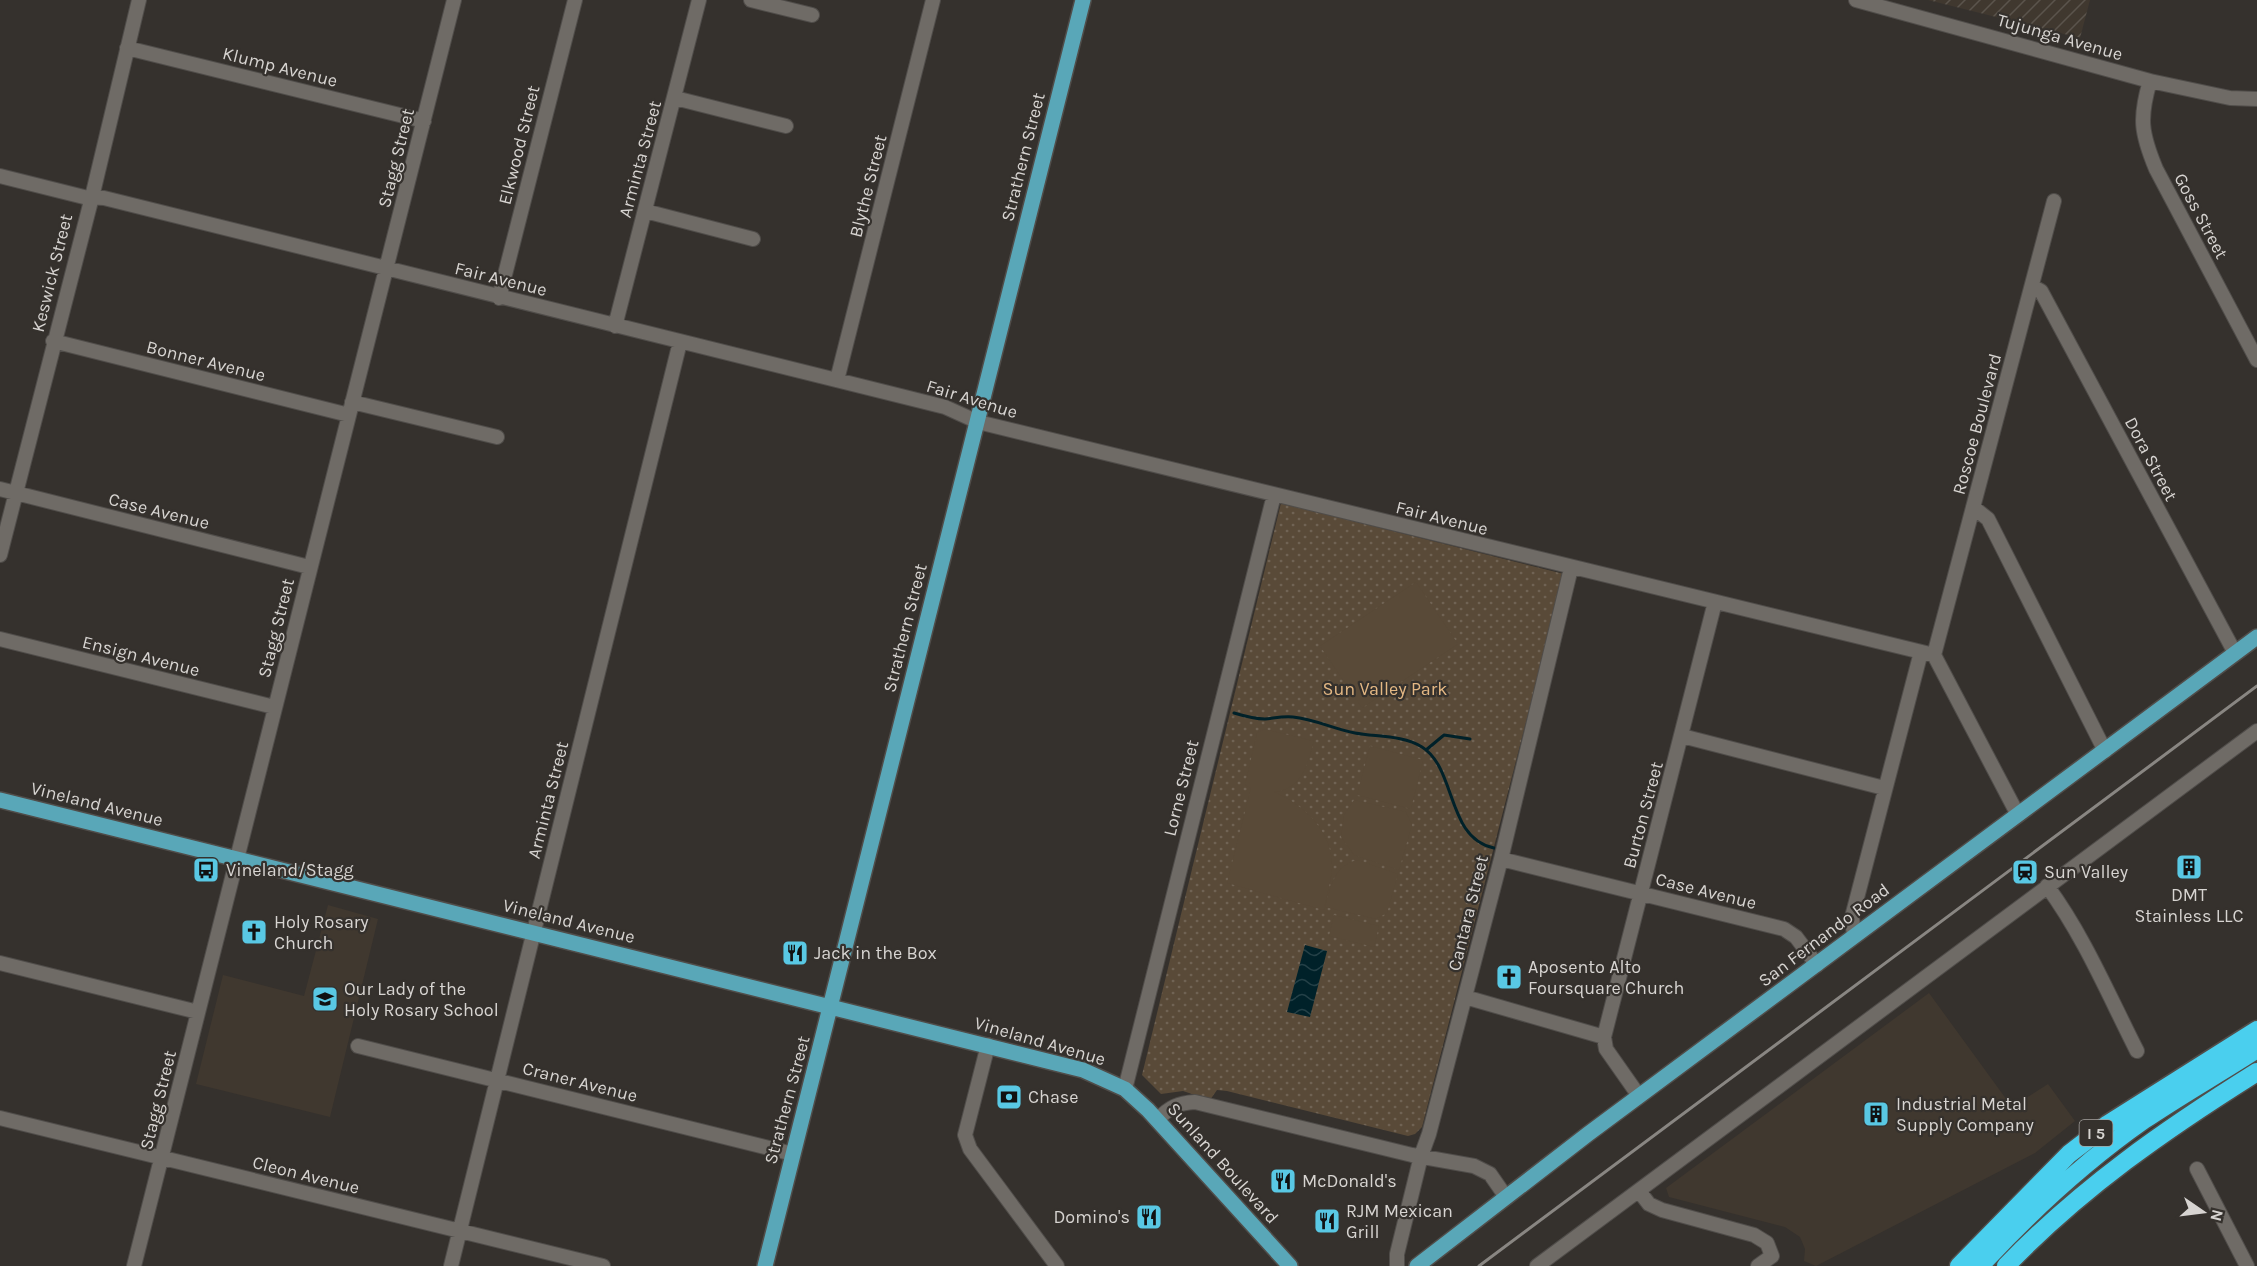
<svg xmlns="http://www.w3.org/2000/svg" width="2257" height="1266" font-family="Karla,sans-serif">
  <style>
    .built { fill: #40382f }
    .industrial { fill: url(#industrial-furrows) }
    .green { fill: url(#green-dots) }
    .pitch { fill: #594a38 }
    .water { fill: url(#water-waves) }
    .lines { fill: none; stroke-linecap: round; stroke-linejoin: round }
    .stream { stroke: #002129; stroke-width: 3 }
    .minor-casing { stroke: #504d4a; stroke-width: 16 }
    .major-casing { stroke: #504d4a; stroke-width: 18 }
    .highway-casing { stroke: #504d4a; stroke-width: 21 }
    .minor { stroke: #6f6b66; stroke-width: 14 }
    .major { stroke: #59a7b8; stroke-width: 15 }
    .highway { stroke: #4acfee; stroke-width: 18 }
    .rail { stroke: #898682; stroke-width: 3 }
    .labels { text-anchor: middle; stroke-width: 4.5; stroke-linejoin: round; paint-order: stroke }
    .shield { fill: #35312d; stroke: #a6a3a0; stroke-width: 1.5 }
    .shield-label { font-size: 16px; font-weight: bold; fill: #d7d4d1 }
    .street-label { font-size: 18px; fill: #d7d4d1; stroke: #35312d }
    .park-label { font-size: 18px; fill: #e4b884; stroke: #35312d }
    .poi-label { font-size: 18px; fill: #d7d4d1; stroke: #35312d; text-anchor: start }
  </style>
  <defs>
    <pattern id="industrial-furrows" width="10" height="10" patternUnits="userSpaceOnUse" patternTransform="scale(1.5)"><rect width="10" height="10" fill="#40382f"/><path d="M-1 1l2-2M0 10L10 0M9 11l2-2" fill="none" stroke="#5b544c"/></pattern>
    <pattern id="green-dots" width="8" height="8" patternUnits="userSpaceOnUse" patternTransform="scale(1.5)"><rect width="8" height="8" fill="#594a38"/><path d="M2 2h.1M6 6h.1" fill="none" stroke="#706354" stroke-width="1.8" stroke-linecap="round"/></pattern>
    <pattern id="water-waves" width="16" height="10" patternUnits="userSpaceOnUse" patternTransform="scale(1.5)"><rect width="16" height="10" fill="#002129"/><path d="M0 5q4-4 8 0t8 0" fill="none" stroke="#244047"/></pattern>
  </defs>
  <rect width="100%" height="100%" fill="#35312d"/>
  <!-- built -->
  <path class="built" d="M 328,905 L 378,919 L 330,1117 L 196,1084 L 223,975 L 304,996 Z
    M 1929,993 L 2012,1107 L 2048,1084 L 2075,1121 L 2035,1153 L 1816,1266 L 1804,1261 L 1805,1249 L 1800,1237 L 1785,1227 L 1669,1197 L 1666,1188 Z"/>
  <!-- industrial -->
  <path class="industrial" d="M 1928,0 L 2090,0 L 2080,38 Z"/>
  <!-- green -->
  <path class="green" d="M 1281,503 L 1564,574 L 1422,1127 L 1415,1134 L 1408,1136 L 1227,1091 L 1217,1090 L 1210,1100 L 1183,1091 L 1161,1094 L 1142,1075 Z"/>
  <!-- pitch -->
  <path class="pitch" d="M 1416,582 L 1458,644 L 1362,708 L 1320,646 Z
    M 1264,729 L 1314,741 C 1307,766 1302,789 1274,792 C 1305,805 1334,833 1332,869 C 1331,882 1326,897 1324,910 L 1227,883 L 1251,788 L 1245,785 L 1257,733 Z
    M 1370,746 L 1423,760 L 1411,809 L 1357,795 Z
    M 1354,800 L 1406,812 L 1412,825 L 1399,870 L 1354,855 L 1341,837 L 1344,815 Z
    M 1358,860 L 1398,874 L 1387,913 L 1376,919 L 1325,907 C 1331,886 1334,865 1358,860 Z
    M 1334,915 L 1379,926 L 1374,947 L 1329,936 Z"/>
  <!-- water -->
  <path class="water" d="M 1305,945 L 1327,951 L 1310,1017 L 1287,1012 Z"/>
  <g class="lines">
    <!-- stream -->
    <path class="stream" d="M 1234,713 C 1244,716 1255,719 1265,719 C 1275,718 1283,716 1293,717 C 1314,719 1334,729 1355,733 C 1376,737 1403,735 1422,747 C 1457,769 1446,838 1494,848
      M 1426,750 L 1444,735 L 1470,739"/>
    <defs>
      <path id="minor" d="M 751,0 L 812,15
        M 1856,0 L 2150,81 L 2230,98 L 2257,99
        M 127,48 L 424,121
        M 2150,81 C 2139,118 2141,133 2156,169 L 2257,360
        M 675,98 L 786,126
        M 0,176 L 84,197 L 104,198 C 384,267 664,339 945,407 L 978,422 L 1934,655
        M 645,211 L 753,239
        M 2032,286 L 2041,291 L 2235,653
        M 499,298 L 575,0
        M 615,326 L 699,0
        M 53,341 L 349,415
        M 837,380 L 933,0
        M 352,402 L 497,437
        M 0,489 L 309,567
        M 1973,507 L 1988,519 L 2105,751
        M 0,555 L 92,197 L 139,0
        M 0,639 L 274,707
        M 1934,655 L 2054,201
        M 1934,655 L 2018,815
        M 1682,736 L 1884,788
        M 1501,859 L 1784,929 L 1796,937 L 1817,965
        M 2047,886 C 2084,936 2109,996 2137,1051
        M 1854,936 L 1852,917 L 1921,652
        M 0,963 L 198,1012
        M 1465,997 L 1604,1037 L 1606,1049 L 1639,1096
        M 1604,1037 L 1715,602
        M 988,1045 L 965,1135 L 970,1149 L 1057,1266
        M 358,1046 L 793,1154
        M 1125,1089 L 1274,495
        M 0,1118 L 603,1266
        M 1158,1119 C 1170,1107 1178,1103 1195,1102 L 1412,1155 L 1474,1166 L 1490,1174 L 1506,1197
        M 2197,1169 L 2247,1266
        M 1639,1191 L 1649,1204 L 1662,1210 L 1754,1235 L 1767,1243 L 1772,1256
        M 134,1266 L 454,0
        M 451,1266 L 680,342
        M 1397,1266 L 1397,1254 L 1421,1156 L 1429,1134 L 1501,859 L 1571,568
        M 1537,1266 L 2257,731
        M 1758,1266 L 1772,1256"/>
      <path id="major" d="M 0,800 L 1083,1070 L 1125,1089 L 1148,1110 L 1290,1266
        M 765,1266 L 1083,0
        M 1417,1266 L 1588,1134 L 2257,637"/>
      <path id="highway" d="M 1959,1266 L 2069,1154 L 2108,1124 L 2257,1030
        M 1980,1266 C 2030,1212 2084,1162 2144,1120 C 2181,1095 2220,1073 2257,1049
        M 2006,1266 C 2081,1188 2166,1129 2257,1072"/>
    </defs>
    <!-- minor casing -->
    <use href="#minor" class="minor-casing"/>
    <!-- major casing -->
    <use href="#major" class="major-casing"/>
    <!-- highway casing -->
    <use href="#highway" class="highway-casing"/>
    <!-- minor -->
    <use href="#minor" class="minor"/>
    <!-- major -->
    <use href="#major" class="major"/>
    <!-- highway -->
    <use href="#highway" class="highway"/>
    <!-- rail -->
    <path class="rail" d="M 1479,1266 L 2257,686"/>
  </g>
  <!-- icons -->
  <defs>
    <symbol id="building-square" viewBox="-11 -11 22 22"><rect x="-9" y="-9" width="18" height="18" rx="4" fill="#59c8e4" stroke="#35312d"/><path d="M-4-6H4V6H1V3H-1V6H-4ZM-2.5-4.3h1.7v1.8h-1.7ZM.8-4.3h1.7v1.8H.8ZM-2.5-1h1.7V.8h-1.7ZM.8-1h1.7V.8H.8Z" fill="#111"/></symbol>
    <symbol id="bus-square" viewBox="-11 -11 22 22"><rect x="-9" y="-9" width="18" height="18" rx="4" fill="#59c8e4" stroke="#35312d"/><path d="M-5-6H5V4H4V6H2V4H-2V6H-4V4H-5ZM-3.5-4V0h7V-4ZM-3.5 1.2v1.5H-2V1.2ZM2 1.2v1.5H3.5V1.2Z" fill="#111"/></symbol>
    <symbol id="station-square" viewBox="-11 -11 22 22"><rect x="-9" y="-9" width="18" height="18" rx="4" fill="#59c8e4" stroke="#35312d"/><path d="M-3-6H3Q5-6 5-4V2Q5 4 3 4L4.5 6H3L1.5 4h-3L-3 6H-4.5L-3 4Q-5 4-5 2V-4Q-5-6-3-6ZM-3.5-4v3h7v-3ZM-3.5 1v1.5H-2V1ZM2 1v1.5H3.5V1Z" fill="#111"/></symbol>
    <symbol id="church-square" viewBox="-11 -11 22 22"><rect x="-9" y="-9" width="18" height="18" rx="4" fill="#59c8e4" stroke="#35312d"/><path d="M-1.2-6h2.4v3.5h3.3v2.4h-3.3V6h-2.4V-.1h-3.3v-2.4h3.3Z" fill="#111"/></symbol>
    <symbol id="restaurant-square" viewBox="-11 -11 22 22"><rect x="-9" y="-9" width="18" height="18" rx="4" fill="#59c8e4" stroke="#35312d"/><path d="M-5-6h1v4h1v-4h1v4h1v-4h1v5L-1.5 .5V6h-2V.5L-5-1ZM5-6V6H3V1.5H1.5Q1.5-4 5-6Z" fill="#111"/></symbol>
    <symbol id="school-square" viewBox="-11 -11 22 22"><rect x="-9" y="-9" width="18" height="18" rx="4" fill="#59c8e4" stroke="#35312d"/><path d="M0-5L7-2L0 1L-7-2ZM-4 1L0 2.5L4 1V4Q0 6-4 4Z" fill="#111"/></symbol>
    <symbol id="bank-square" viewBox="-11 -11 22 22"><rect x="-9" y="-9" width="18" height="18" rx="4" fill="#59c8e4" stroke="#35312d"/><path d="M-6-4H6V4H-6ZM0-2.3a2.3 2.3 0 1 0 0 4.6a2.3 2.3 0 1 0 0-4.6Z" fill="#111"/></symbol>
  </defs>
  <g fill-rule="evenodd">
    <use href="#building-square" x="2174" y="852" width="30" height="30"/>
    <use href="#bus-square" x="191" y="855" width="30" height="30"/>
    <use href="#station-square" x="2010" y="857" width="30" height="30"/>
    <use href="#church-square" x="239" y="917" width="30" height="30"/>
    <use href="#restaurant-square" x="780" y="938" width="30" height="30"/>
    <use href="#church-square" x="1494" y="962" width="30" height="30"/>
    <use href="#school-square" x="310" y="984" width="30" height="30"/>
    <use href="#bank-square" x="994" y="1082" width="30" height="30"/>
    <use href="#building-square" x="1861" y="1099" width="30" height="30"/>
    <use href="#restaurant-square" x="1268" y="1166" width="30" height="30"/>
    <use href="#restaurant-square" x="1134" y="1202" width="30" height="30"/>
    <use href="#restaurant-square" x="1312" y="1206" width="30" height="30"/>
  </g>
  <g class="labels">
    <!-- shield labels -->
    <rect class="shield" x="2079.5" y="1120" width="33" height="26" rx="4.5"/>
    <g class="shield-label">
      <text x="2096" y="1139">I 5</text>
    </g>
    <!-- street labels -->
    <g class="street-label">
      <text transform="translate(2060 37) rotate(16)" y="6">Tujunga Avenue</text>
      <text transform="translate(280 67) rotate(14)" y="6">Klump Avenue</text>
      <text transform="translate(519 145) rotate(-76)" y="6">Elkwood Street</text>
      <text transform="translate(1023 157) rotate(-76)" y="6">Strathern Street</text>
      <text transform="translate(396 158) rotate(-76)" y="6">Stagg Street</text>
      <text transform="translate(640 159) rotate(-75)" y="6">Arminta Street</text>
      <text transform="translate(868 186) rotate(-76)" y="6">Blythe Street</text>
      <text transform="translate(2201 216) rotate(62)" y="6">Goss Street</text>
      <text transform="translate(52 273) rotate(-76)" y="6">Keswick Street</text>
      <text transform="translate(501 279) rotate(14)" y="6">Fair Avenue</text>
      <text transform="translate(206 361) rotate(14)" y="6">Bonner Avenue</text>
      <text transform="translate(972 399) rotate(17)" y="6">Fair Avenue</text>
      <text transform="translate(1977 424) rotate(-75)" y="6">Roscoe Boulevard</text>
      <text transform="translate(2151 459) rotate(62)" y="6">Dora Street</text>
      <text transform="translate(159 511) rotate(14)" y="6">Case Avenue</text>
      <text transform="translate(1442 518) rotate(14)" y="6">Fair Avenue</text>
      <text transform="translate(276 628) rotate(-76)" y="6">Stagg Street</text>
      <text transform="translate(905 628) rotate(-76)" y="6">Strathern Street</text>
      <text transform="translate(141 656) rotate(14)" y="6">Ensign Avenue</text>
      <text transform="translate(1181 788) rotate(-76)" y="6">Lorne Street</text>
      <text transform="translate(548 800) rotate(-76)" y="6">Arminta Street</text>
      <text transform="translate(97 804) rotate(14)" y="6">Vineland Avenue</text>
      <text transform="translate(1643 815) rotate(-75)" y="6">Burton Street</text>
      <text transform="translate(1706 891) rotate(14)" y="6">Case Avenue</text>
      <text transform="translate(1468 913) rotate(-76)" y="6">Cantara Street</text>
      <text transform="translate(569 921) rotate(14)" y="6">Vineland Avenue</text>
      <text transform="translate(1824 935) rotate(-37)" y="6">San Fernando Road</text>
      <text transform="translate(1040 1041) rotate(16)" y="6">Vineland Avenue</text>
      <text transform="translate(580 1082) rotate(14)" y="6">Craner Avenue</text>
      <text transform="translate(158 1100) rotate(-76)" y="6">Stagg Street</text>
      <text transform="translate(787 1100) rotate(-75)" y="6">Strathern Street</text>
      <text transform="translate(1223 1163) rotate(48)" y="6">Sunland Boulevard</text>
      <text transform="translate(306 1175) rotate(14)" y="6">Cleon Avenue</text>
    </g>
    <!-- park labels -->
    <g class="park-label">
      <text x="1385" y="695">Sun Valley Park</text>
    </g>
    <!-- poi labels -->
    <g class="poi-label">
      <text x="226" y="876">Vineland/Stagg</text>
      <text x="2044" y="878">Sun Valley</text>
      <text x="2189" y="901" text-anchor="middle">DMT<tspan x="2189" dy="21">Stainless LLC</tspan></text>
      <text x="274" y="928">Holy Rosary<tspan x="274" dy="21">Church</tspan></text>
      <text x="814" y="959">Jack in the Box</text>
      <text x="1528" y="973">Aposento Alto<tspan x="1528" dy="21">Foursquare Church</tspan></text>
      <text x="344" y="995">Our Lady of the<tspan x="344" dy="21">Holy Rosary School</tspan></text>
      <text x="1028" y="1103">Chase</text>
      <text x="1896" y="1110">Industrial Metal<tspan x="1896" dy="21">Supply Company</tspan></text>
      <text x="1302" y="1187">McDonald's</text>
      <text x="1346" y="1217">RJM Mexican<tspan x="1346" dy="21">Grill</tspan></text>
      <text x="1130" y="1223" text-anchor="end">Domino's</text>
    </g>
  </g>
  <!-- north arrow -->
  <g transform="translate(2203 1212) rotate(104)" stroke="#35312d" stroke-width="4.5" paint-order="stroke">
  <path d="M0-4.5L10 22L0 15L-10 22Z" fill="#d7d4d1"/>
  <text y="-9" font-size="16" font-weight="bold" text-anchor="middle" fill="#d7d4d1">N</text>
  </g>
</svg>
